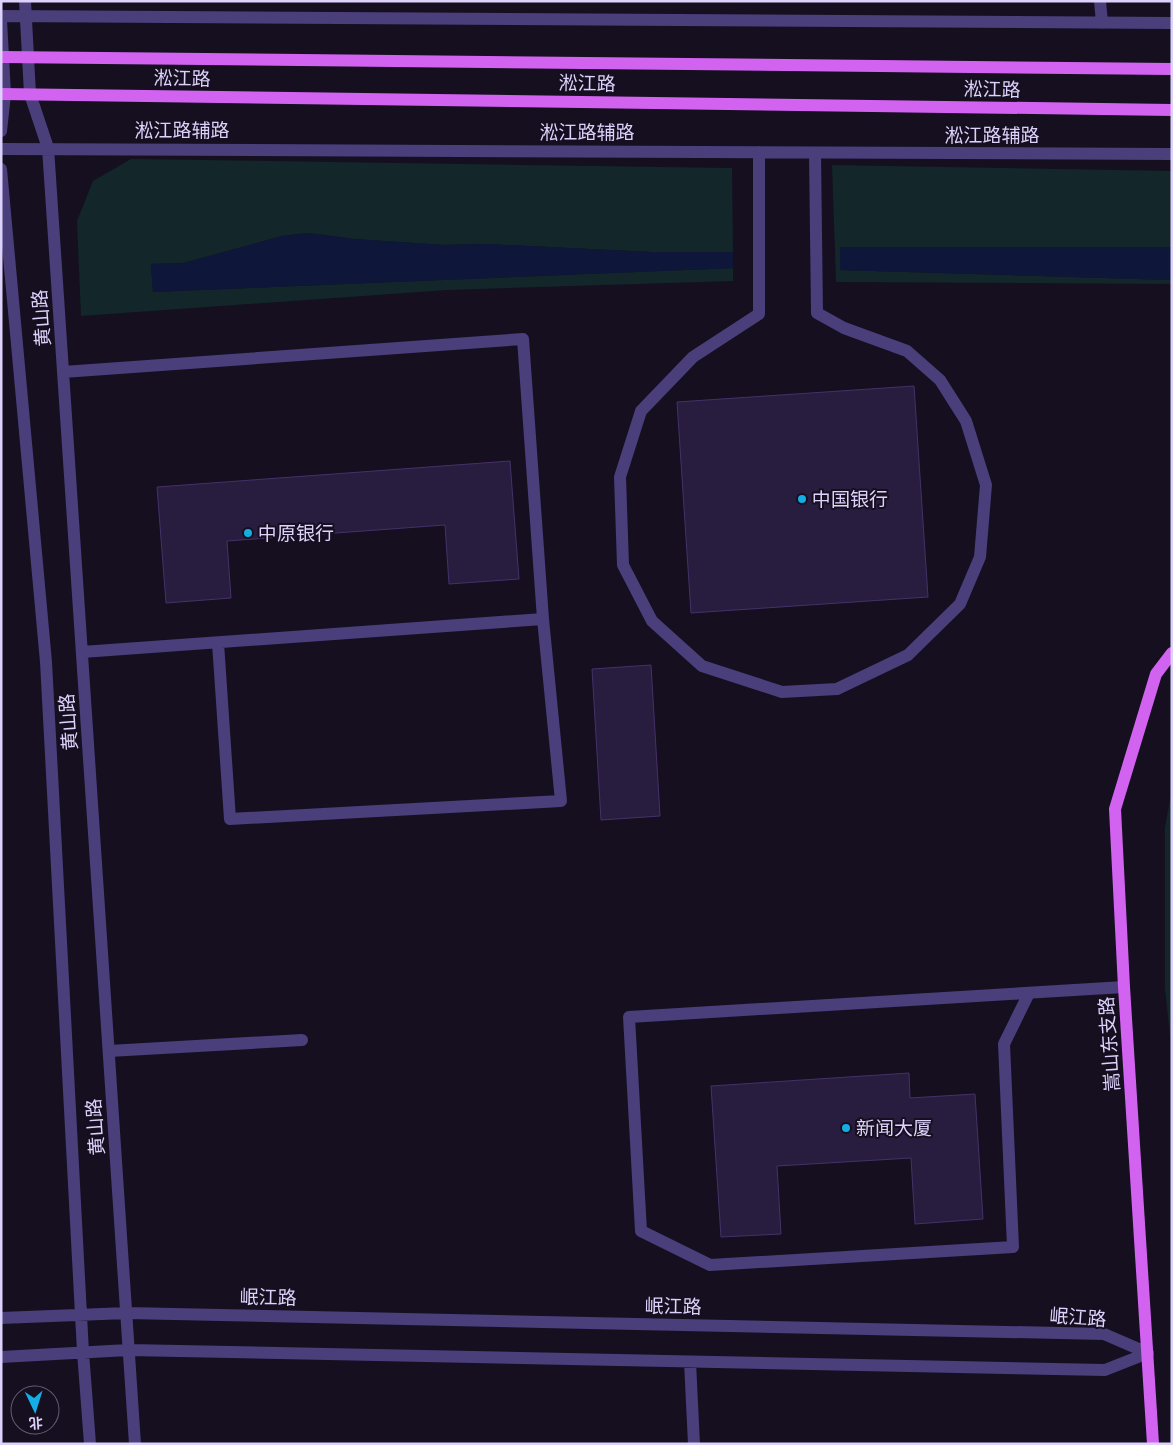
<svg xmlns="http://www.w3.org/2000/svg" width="1173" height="1445" font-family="'Alegreya Sans','Noto Sans SC',sans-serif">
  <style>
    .green { fill: #132629 }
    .water { fill: #0e173a }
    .building { fill: #291d3f; stroke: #453169 }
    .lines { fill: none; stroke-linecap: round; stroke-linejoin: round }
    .minor { stroke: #4a3e7b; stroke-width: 12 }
    .major { stroke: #d263f1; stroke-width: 12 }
    .poi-dot { fill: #15aee4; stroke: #150f20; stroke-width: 2 }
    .labels { text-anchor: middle; stroke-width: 4; stroke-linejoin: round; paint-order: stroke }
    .street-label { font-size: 19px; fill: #ddd2fb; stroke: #150f20 }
    .poi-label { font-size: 19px; fill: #ddd2fb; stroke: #150f20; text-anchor: start }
  </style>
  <rect width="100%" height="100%" fill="#150f20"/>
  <!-- green -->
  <path class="green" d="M 131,159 L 732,168 L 733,252 L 651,252 L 486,244 L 443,245 L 354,239 L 308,233 L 282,236 L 184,263 L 151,264 L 153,292 L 733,268 L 733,281 L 447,290 L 81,316 L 77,221 L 93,181 Z
    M 832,165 L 1172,171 L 1172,247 L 840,247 L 840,270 L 1172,280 L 1172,284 L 836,282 Z
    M 1172,789 L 1172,1054 L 1165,989 L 1165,827 Z"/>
  <!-- water -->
  <path class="water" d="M 308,233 L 354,239 L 443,245 L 486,244 L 651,252 L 733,252 L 733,268 L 153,292 L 151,264 L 184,263 L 282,236 Z
    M 840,247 L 1172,247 L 1172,280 L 840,270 Z"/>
  <!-- building -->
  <path class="building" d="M 914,386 L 928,597 L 691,613 L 677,402 Z
    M 510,461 L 519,579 L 449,584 L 445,525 L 227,541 L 231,598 L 166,603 L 157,487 Z
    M 651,665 L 660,816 L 601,820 L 592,669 Z
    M 909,1073 L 910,1098 L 975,1094 L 983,1219 L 915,1224 L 911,1158 L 777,1166 L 781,1234 L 721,1237 L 711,1086 Z"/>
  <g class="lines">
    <!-- minor -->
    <path class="minor" d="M 25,1 L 30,94 L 48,148 L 135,1444
      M 1100,1 L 1102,23
      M 1,16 L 1172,23
      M 1,20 L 5,94 L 1,131
      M 1,149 L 1172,154
      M 759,152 L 759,314 L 693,357 L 641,411 L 620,477 L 623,565 L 652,621 L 702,666 L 782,692 L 837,689 L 908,655 L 960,604 L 980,557 L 986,485 L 966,421 L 940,380 L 907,351 L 844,328 L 817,313 L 815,153
      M 1,169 L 46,662 L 83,1352 L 90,1444
      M 63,372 L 523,339 L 543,619
      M 82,652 L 543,619 L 561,801 L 230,819 L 218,643
      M 1029,993 L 1004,1044 L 1013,1247 L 710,1265 L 641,1231 L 629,1017 L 1124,987
      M 109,1051 L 302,1040
      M 1,1318 L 127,1313 L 1104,1334 L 1148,1353
      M 1,1357 L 128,1350 L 1105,1370 L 1148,1353
      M 690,1362 L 694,1444"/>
    <!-- major -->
    <path class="major" d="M 1,57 L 1172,69
      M 1,94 L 1172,110
      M 1153,1444 L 1124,987 L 1115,809 L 1156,674 L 1172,653"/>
  </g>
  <!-- markers -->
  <g class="poi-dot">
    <circle cx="802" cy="499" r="5"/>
    <circle cx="248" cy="533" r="5"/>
    <circle cx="846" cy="1128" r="5"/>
  </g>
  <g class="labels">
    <!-- street labels -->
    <g class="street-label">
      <text transform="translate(182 78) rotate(1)" y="7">淞江路</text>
      <text transform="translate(587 83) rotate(1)" y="7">淞江路</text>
      <text transform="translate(992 89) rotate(1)" y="7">淞江路</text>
      <text x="182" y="137">淞江路辅路</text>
      <text x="587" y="139">淞江路辅路</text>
      <text x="992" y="142">淞江路辅路</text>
      <text transform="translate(41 318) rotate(-94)" y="7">黄山路</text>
      <text transform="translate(68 722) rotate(-94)" y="7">黄山路</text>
      <text transform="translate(1109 1044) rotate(-94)" y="7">嵩山东支路</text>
      <text transform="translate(95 1127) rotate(-94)" y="7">黄山路</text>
      <text transform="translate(268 1297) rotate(1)" y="7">岷江路</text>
      <text transform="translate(673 1306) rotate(1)" y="7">岷江路</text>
      <text transform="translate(1078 1317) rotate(4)" y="7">岷江路</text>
    </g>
    <!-- poi labels -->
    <g class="poi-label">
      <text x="812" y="506">中国银行</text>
      <text x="258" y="540">中原银行</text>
      <text x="856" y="1135">新闻大厦</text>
    </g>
  </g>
  <!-- border -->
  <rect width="1173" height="1445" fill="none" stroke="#ddd2fb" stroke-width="5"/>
  <!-- north arrow -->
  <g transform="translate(35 1410) rotate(176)"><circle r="24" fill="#150f20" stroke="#655d78"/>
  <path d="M0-4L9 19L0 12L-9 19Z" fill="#15aee4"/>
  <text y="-8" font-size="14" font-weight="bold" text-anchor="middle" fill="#ddd2fb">北</text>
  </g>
</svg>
